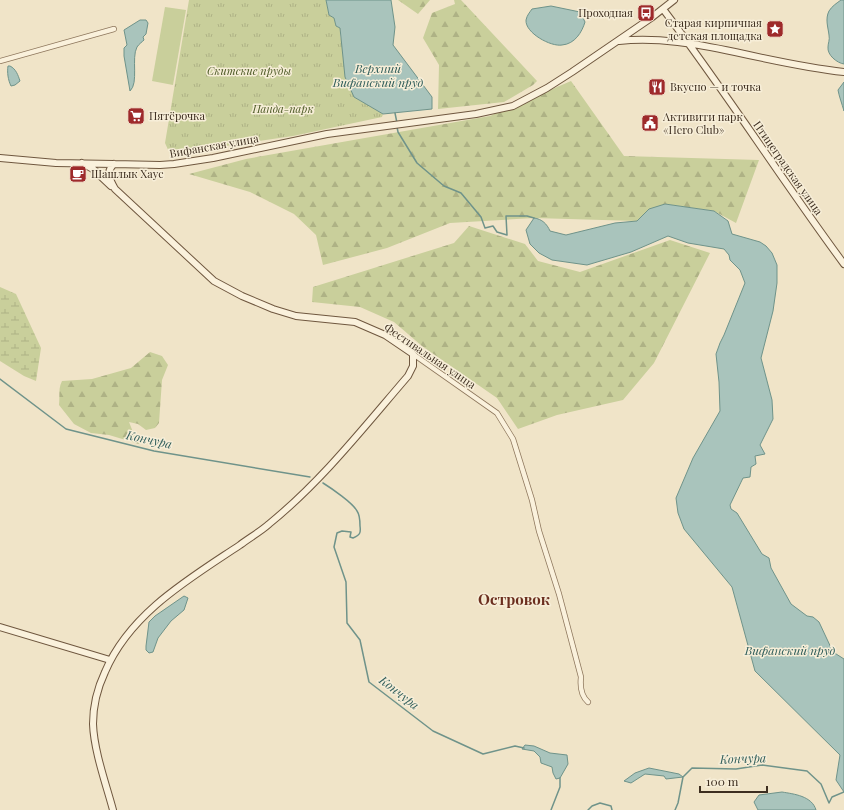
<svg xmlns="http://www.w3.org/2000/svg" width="844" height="810" font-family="'Playfair Display',serif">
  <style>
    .grass { fill: #c9cf9b }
    .forest { fill: url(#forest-firs) }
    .wetland { fill: url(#wetland-marsh) }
    .park { fill: url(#park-tufts) }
    .water { fill: #a9c4bc; stroke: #6f938a }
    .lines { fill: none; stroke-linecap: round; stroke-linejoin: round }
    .stream { stroke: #6f938a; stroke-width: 1.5 }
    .street-casing { stroke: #8d765c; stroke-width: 6 }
    .secondary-casing { stroke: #6f573f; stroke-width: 8 }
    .street { stroke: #faf1dc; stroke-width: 4.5 }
    .secondary { stroke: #faf1dc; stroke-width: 6 }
    .labels { text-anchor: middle; stroke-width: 3; stroke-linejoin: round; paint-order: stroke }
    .poi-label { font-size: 11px; fill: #3d2e20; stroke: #f7eed8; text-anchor: start }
    .park-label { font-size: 11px; font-style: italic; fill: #4d5a26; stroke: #f7eed8 }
    .street-label { font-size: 11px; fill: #3d2e20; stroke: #f7eed8 }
    .water-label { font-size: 12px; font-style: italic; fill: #2f5d5a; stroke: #f7eed8 }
    .district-label { font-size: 15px; font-weight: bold; fill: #6b2e1e; stroke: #f7eed8 }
  </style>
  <defs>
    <pattern id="forest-firs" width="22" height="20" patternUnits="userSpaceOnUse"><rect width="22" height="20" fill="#c9cf9b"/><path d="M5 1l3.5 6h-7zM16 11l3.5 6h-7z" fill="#aeb285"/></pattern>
    <pattern id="wetland-marsh" width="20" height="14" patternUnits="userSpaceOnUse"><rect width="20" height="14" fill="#c9cf9b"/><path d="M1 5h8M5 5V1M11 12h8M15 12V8" fill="none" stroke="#aeb285"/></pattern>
    <pattern id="park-tufts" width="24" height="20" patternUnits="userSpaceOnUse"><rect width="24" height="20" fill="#c9cf9b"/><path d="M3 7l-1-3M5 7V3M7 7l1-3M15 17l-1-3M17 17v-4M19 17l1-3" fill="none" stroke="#aeb285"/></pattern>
  </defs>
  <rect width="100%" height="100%" fill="#f0e4c8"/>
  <!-- grass -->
  <path class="grass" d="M 165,7 L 186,10 L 173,85 L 152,81 Z"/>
  <!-- forest -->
  <path class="forest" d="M 398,0 L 430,0 L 418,14 Z
    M 454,0 L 461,0 L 537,81 L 533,85 L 504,102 L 438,109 L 439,65 L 423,38 L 432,13 L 455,4 Z
    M 571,81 L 624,156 L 759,160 L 736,223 L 714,211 L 665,204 L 637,221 L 534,218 L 450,223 L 387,248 L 323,265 L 316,235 L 294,214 L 250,192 L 189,174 L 246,159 L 490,116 Z
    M 469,226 L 525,244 L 538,261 L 580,272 L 670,240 L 710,253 L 654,363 L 623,400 L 557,415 L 518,429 L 497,398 L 422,346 L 394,322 L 360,307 L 312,302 L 313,287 L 454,243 Z
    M 150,352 L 162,356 L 168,365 L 162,380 L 159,423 L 155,428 L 146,430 L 138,424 L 129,422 L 133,432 L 142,441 L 139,444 L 109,435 L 91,433 L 74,424 L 59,405 C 60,397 58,388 62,381 L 92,379 L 131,368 Z"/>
  <!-- wetland -->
  <path class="wetland" d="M 0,287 L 16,294 L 41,348 L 36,381 L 24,376 L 0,361 Z"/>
  <!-- park -->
  <path class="park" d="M 189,0 L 326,0 L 329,15 L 334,18 L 336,26 L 340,28 L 340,35 L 354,97 L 383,114 L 382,117 L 293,136 L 170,154 L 165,143 Z"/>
  <!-- water -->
  <path class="water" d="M 326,0 L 391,0 L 395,27 L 393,45 L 432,97 L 432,109 L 383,114 L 354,97 L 345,77 L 340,28 L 336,26 L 334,18 L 329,15 Z
    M 841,0 L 844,0 L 844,64 C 837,63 827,55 828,47 C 828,43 830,40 829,35 C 828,27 825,19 829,11 C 832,6 837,3 841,0 Z
    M 551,6 L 580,12 L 585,22 C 582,32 575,44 562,45 C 551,47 525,33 526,20 C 527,15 530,12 532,9 Z
    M 140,20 L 146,20 L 148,23 L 146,34 L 143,37 L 144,40 C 142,42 139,44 137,47 C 131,58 139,83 130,91 L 124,56 L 124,48 L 127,45 L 124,30 Z
    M 8,66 L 10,66 C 16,69 18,75 20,81 L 15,85 L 11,86 C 8,80 7,72 8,66 Z
    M 844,82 L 844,111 C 842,104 839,96 838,90 Z
    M 665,204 L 714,211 L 728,221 L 732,234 L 760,242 L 766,246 L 772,253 L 777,265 L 777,283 L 773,311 L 761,358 L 772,400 L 773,419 L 760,445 L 765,454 L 755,456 L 756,464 L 751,467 L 750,477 L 743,478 L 730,505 L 731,509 L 737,513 L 762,554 L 769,558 L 771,568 L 791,604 L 807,616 L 813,617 L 819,622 L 833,652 L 844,659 L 844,792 L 836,780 L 840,755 L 755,671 L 732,587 L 684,529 L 678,513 L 676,498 L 693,458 L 720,411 L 719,382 L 716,354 L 720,343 L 724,335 L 745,283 L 740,270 L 730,260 L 729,255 L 724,249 L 688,243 L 668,236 L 631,252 L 587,265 L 552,260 L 539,253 L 530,244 L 526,230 L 534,218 C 542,219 547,224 550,231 L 566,235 L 615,223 L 637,221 L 649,209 Z
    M 184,596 L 188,598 L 184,610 L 171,621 L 158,638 L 153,652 L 149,653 L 146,650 L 146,646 L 149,622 L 155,616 Z
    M 525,745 L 534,746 L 550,753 L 567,755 L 568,764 L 560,778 L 556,779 L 553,773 L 552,767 L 541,763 L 540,757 L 534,751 L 522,749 Z
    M 649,768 L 679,774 L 683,777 L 666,779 L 664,776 L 645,774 L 631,783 L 624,781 L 635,773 Z
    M 782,792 C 794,794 812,796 816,810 L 758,810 L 754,802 L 759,795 Z"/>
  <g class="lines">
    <!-- stream -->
    <path class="stream" d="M 395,113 L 397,123
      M 397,127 L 398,132 L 417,163 L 444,186 L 461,193 L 481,217 L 485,228 L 493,226 L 497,232 L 507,235 L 506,216 L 527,216 L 534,218
      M 0,379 L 66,429 L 154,451 L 310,477
      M 323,483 C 331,488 353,503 357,511 C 360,515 360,521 360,526 C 361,533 360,535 353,538 L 350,537 L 351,532 L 342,531 L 337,533 L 334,547 L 346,582 L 347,623 L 360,640 L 369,682 L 433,731 L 483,754 L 515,746 L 524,748
      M 551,810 L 560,787 L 560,778
      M 588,810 L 592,806 L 600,803 L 611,806 L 612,810
      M 675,810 L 678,803 L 683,777 L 692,768 L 736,769 L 762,765 L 807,771 L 821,784 L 829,803 L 832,797 L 844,792"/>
    <defs>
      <path id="street" d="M 0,61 L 114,29
        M 413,354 L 497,413 L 513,439 L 532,500 L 539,531 L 559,594 L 581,677 C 580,686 581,696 588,702"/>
      <path id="secondary" d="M 663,9 C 726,92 782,180 844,264
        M 619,41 C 659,37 697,44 735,52 C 771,60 807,68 844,72
        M 0,158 L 56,163 L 114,164 L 160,165 L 174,164 L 213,158 L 327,134 L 476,114 L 513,106 L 547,88 L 572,72 L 651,18 L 674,0
        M 82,163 L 93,169 L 111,186
        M 0,627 L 110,660
        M 113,810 C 106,784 94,751 93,724 C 93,706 97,689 105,672 C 130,613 189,579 240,545 C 249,538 260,532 269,524 C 322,481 364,427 408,376 L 413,366 L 413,354 L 385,335 L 355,322 L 296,316 L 273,309 L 242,296 L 214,281 L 115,189 C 110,180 105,172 114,164"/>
    </defs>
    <!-- street casing -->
    <use href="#street" class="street-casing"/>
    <!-- secondary casing -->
    <use href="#secondary" class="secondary-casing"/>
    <!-- street -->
    <use href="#street" class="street"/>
    <!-- secondary -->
    <use href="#secondary" class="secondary"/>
  </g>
  <!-- icons -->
  <defs>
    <symbol id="bus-square" viewBox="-11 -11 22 22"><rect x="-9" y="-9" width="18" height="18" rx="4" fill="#9e2a2b" stroke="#f7eed8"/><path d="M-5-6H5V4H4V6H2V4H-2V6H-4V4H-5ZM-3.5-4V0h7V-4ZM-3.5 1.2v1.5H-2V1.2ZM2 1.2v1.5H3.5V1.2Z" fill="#fff"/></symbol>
    <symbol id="sight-square" viewBox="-11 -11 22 22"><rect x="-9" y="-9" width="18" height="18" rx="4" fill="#9e2a2b" stroke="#f7eed8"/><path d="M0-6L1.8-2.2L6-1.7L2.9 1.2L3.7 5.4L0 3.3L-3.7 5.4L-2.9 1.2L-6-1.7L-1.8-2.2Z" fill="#fff"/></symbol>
    <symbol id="restaurant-square" viewBox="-11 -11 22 22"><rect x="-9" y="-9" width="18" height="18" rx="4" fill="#9e2a2b" stroke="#f7eed8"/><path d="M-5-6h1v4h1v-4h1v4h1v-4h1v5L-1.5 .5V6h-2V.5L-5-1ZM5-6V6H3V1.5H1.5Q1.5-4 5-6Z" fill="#fff"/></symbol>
    <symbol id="supermarket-square" viewBox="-11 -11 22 22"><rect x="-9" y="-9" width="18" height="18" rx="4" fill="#9e2a2b" stroke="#f7eed8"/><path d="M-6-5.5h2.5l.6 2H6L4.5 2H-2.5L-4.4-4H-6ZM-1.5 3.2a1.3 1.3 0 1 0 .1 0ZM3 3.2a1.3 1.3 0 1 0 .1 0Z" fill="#fff"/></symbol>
    <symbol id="civic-square" viewBox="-11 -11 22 22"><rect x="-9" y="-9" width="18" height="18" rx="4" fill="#9e2a2b" stroke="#f7eed8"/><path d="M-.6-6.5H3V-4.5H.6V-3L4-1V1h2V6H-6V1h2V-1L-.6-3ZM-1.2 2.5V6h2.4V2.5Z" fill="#fff"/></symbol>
    <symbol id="cafe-square" viewBox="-11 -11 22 22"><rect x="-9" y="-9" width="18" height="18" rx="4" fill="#9e2a2b" stroke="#f7eed8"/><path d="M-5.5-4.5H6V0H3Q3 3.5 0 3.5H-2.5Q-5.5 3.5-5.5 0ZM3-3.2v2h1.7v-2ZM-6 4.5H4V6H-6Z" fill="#fff"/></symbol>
  </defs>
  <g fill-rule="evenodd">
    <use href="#bus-square" x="636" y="3" width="20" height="20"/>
    <use href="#sight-square" x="765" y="19" width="20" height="20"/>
    <use href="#restaurant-square" x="647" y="77" width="20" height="20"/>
    <use href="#supermarket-square" x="126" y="106" width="20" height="20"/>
    <use href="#civic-square" x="640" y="113" width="20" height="20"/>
    <use href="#cafe-square" x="68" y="164" width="20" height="20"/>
  </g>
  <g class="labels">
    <!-- poi labels -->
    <g class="poi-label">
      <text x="633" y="17" text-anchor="end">Проходная</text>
      <text x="762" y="27" text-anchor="end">Старая кирпичная<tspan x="762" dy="13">детская площадка</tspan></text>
      <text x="670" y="91">Вкусно — и точка</text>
      <text x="149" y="120">Пятёрочка</text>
      <text x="663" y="121">Активити парк<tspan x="663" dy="13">«Hero Club»</tspan></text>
      <text x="91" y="178">Шашлык Хаус</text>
    </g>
    <!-- park labels -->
    <g class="park-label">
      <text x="249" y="75">Скитские пруды</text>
      <text x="283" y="113">Панда-парк</text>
    </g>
    <!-- street labels -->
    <g class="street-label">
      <text transform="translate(214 146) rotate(-10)" y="4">Вифанская улица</text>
      <text transform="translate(788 168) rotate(55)" y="4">Птицеградская улица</text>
      <text transform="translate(430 356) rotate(34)" y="4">Фестивальная улица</text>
    </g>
    <!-- water labels -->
    <g class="water-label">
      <text x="378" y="73">Верхний<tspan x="378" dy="14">Вифанский пруд</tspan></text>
      <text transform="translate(149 440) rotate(12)" y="4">Кончура</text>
      <text x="790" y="655">Вифанский пруд</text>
      <text transform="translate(399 693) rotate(38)" y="4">Кончура</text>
      <text transform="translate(743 759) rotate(-2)" y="4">Кончура</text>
    </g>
    <!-- district labels -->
    <g class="district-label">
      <text x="514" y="605">Островок</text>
    </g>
  </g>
  <!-- scale -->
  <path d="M700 786v6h67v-6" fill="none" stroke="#3d2e20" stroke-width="2"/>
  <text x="706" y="786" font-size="12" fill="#3d2e20" stroke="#f7eed8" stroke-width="3" paint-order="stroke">100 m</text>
</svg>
